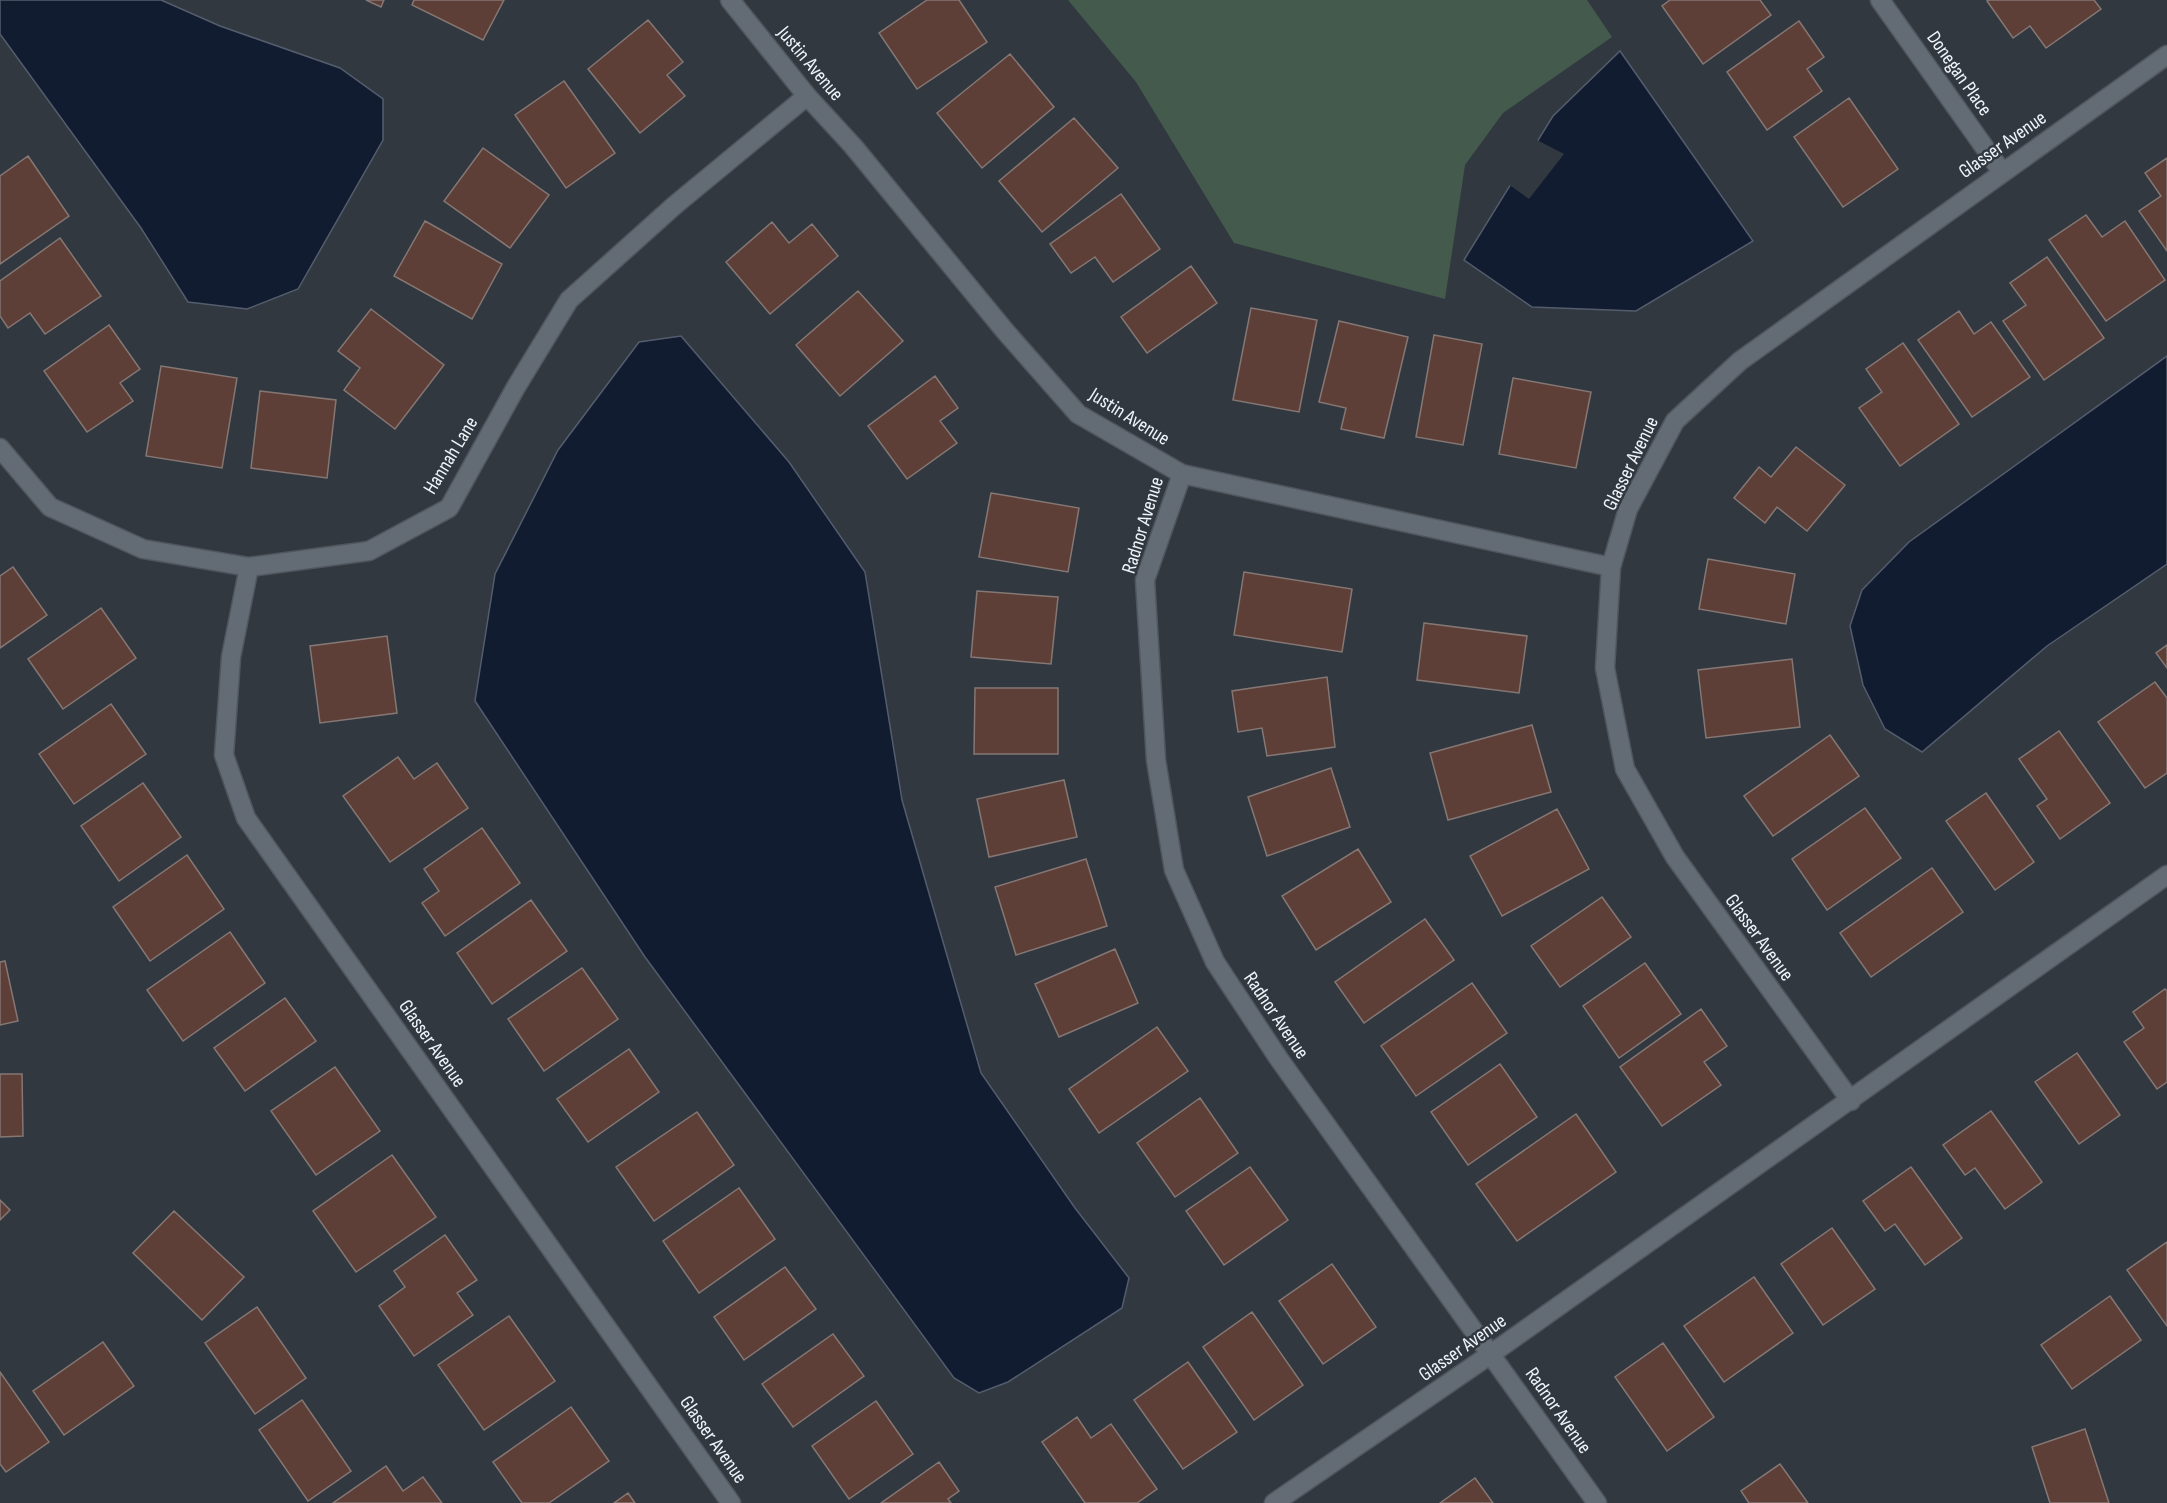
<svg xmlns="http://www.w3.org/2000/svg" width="2167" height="1503" font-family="'Sofia Sans Condensed',sans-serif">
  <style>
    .green { fill: #445a4d }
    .water { fill: #111c31; stroke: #545d6d; stroke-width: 1.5 }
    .pier { fill: #313840 }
    .building { fill: #5d3f38; stroke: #857774; stroke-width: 1.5 }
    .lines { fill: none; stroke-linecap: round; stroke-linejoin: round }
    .minor-casing { stroke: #50565e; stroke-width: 21 }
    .minor { stroke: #636b74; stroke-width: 18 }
    .labels { text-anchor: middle; stroke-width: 5; stroke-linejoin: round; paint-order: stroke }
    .street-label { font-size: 20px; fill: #eff4f9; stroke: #313840 }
  </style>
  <rect width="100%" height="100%" fill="#313840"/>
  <!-- green -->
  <path class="green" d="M 1068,0 L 1587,0 L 1612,37 L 1503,113 L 1465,165 L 1445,299 L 1234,243 L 1136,82 Z"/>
  <!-- water -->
  <path class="water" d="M 0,0 L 161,0 L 220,26 L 340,68 L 383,99 L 383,140 L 298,289 L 247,309 L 188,302 L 141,228 L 0,34 Z
    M 1620,51 L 1753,241 L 1636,311 L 1532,307 L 1464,260 L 1553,116 Z
    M 681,336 L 789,462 L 865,572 L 902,800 L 981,1073 L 1075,1208 L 1129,1278 L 1122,1308 L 1008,1382 L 979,1393 L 954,1378 L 645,957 L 475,701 L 495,574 L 558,450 L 639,342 Z
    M 2167,356 L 2167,564 L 2047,646 L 1922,752 L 1885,729 L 1863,685 L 1850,626 L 1862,590 L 1909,542 Z"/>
  <!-- pier -->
  <path class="pier" d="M 1535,139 L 1564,154 L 1529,199 L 1508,184 Z"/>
  <!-- building -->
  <path class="building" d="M 366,0 L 384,0 L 381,7 Z
    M 414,0 L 504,0 L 483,40 L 412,5 Z
    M 927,0 L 959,0 L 987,42 L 917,89 L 879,33 Z
    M 1670,0 L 1760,0 L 1771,15 L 1703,64 L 1662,6 Z
    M 1989,0 L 2094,0 L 2101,9 L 2046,48 L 2030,26 L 2013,38 L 1987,1 Z
    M 648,20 L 683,62 L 667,75 L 685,96 L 640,133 L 588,69 Z
    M 1799,21 L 1824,57 L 1807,69 L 1822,91 L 1767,130 L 1727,72 Z
    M 1010,54 L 1054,107 L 982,168 L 937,113 Z
    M 564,81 L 615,153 L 566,188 L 515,115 Z
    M 1849,98 L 1898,169 L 1843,207 L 1794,137 Z
    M 1074,118 L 1118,168 L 1042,232 L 999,181 Z
    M 483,148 L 549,195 L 510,248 L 444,201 Z
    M 28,156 L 69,216 L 0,264 L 0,176 Z
    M 2167,158 L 2167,251 L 2139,211 L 2161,196 L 2145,173 Z
    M 1121,194 L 1160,249 L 1113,282 L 1095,257 L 1071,273 L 1050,244 Z
    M 2086,215 L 2102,237 L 2125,221 L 2165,280 L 2106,321 L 2049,240 Z
    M 425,221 L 502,264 L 472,319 L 394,276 Z
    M 772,222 L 789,243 L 812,224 L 838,256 L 770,314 L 726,262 Z
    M 60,238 L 101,296 L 45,334 L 30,313 L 8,328 L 0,316 L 0,281 Z
    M 2047,257 L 2104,338 L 2044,380 L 2003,321 L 2026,305 L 2010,283 Z
    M 1191,266 L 1217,303 L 1147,353 L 1121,317 Z
    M 858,291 L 903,341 L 840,396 L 796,345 Z
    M 1251,308 L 1317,320 L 1299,412 L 1233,400 Z
    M 371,309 L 444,365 L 395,429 L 344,390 L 360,368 L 338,351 Z
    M 1959,311 L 1974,334 L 1991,322 L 2030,377 L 1972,417 L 1918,340 Z
    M 1339,321 L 1408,337 L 1384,438 L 1341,429 L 1346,408 L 1319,402 Z
    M 109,325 L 140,369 L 120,383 L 133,401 L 87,432 L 44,371 Z
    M 1434,335 L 1482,344 L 1463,445 L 1416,437 Z
    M 1903,343 L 1959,424 L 1900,466 L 1859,408 L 1882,392 L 1866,369 Z
    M 161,366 L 237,378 L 222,468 L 146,456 Z
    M 935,376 L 958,408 L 940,421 L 957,443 L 907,479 L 868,426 Z
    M 1513,378 L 1591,392 L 1576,468 L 1499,454 Z
    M 260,391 L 336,400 L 327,478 L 251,468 Z
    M 1796,447 L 1845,485 L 1807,531 L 1777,507 L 1765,523 L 1734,498 L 1759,467 L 1771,477 Z
    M 991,493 L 1079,508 L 1068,572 L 979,557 Z
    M 1708,559 L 1795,574 L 1786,624 L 1699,609 Z
    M 13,567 L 47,615 L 0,648 L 0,576 Z
    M 1244,572 L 1352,589 L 1342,652 L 1234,635 Z
    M 977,591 L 1058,597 L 1051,664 L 971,657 Z
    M 101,608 L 136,658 L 63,709 L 28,659 Z
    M 1424,623 L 1527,636 L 1519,693 L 1417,680 Z
    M 387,636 L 397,713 L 320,723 L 310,646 Z
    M 2167,645 L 2167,668 L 2156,653 Z
    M 1792,659 L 1800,727 L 1706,738 L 1698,670 Z
    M 1327,677 L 1335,747 L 1267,756 L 1262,728 L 1238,732 L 1232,691 Z
    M 2155,682 L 2167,698 L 2167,773 L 2145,788 L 2098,722 Z
    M 975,688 L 1058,688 L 1058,754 L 974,754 Z
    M 111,704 L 146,754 L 74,804 L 39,754 Z
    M 1532,725 L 1551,792 L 1448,820 L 1430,753 Z
    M 2059,731 L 2110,803 L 2060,839 L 2037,806 L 2047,799 L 2019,759 Z
    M 1830,735 L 1859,776 L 1773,836 L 1744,796 Z
    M 398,757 L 414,779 L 437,763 L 468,808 L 390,862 L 343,796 Z
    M 1331,768 L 1350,827 L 1267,856 L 1248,797 Z
    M 1064,780 L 1077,837 L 989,857 L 977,799 Z
    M 143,783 L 181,837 L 119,881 L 81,826 Z
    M 1986,793 L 2034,862 L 1995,890 L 1946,821 Z
    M 1865,808 L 1901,858 L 1827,910 L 1792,859 Z
    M 1557,809 L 1589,869 L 1502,916 L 1470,856 Z
    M 482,828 L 520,883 L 445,936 L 422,903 L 439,891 L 424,869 Z
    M 1358,849 L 1391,902 L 1316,950 L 1282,896 Z
    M 187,855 L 224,909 L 150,961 L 113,907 Z
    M 1086,859 L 1107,926 L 1016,955 L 995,887 Z
    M 1932,868 L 1963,912 L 1871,977 L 1840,933 Z
    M 1602,897 L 1631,937 L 1560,987 L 1531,946 Z
    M 531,900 L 567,951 L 492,1004 L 457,953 Z
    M 1425,919 L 1454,960 L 1364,1023 L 1335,982 Z
    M 230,932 L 265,983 L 183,1041 L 147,990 Z
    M 1115,949 L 1138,1003 L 1059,1037 L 1035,984 Z
    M 5,961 L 18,1021 L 0,1025 L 0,962 Z
    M 1645,963 L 1681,1014 L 1619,1058 L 1583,1006 Z
    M 582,968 L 618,1019 L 544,1071 L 508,1019 Z
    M 1472,983 L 1507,1033 L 1416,1096 L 1381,1046 Z
    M 2165,989 L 2167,991 L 2167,1082 L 2157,1089 L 2124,1042 L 2144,1028 L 2133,1012 Z
    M 285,998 L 316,1041 L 245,1091 L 214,1048 Z
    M 1701,1009 L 1727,1046 L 1704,1062 L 1721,1085 L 1662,1126 L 1620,1067 Z
    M 1157,1027 L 1188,1071 L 1099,1133 L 1069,1089 Z
    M 629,1049 L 659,1092 L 588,1142 L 557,1099 Z
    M 2077,1053 L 2120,1115 L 2079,1144 L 2035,1082 Z
    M 1500,1064 L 1537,1117 L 1468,1165 L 1431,1112 Z
    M 335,1067 L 380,1131 L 316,1175 L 271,1111 Z
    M 0,1074 L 22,1074 L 23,1136 L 0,1137 Z
    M 1200,1098 L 1238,1153 L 1175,1197 L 1137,1143 Z
    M 1991,1111 L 2042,1182 L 2005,1209 L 1975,1168 L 1965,1175 L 1943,1145 Z
    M 697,1112 L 734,1165 L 654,1221 L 616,1167 Z
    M 1576,1114 L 1616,1172 L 1517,1241 L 1476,1184 Z
    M 392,1155 L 436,1217 L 356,1272 L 313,1211 Z
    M 1250,1167 L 1288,1220 L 1224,1265 L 1186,1211 Z
    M 1911,1167 L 1962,1238 L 1925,1265 L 1895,1224 L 1885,1231 L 1863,1201 Z
    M 739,1188 L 775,1239 L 699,1293 L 663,1241 Z
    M 0,1200 L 10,1210 L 0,1220 Z
    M 174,1211 L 244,1277 L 202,1320 L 133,1253 Z
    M 1832,1228 L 1875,1289 L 1823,1325 L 1781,1264 Z
    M 445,1235 L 477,1280 L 457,1293 L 473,1315 L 414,1356 L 379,1306 L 405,1287 L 394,1271 Z
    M 2167,1242 L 2167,1326 L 2127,1270 Z
    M 1332,1264 L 1376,1327 L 1323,1364 L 1279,1301 Z
    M 785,1267 L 816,1309 L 744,1360 L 714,1317 Z
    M 1754,1277 L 1793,1333 L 1724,1382 L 1684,1326 Z
    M 2110,1296 L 2141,1340 L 2072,1389 L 2041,1345 Z
    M 257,1307 L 306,1378 L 255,1414 L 205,1343 Z
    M 1252,1312 L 1303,1385 L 1254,1420 L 1203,1347 Z
    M 509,1316 L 555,1381 L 484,1430 L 438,1365 Z
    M 833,1334 L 864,1376 L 793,1427 L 762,1384 Z
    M 103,1342 L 134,1386 L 64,1435 L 33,1391 Z
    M 1663,1343 L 1714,1417 L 1667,1451 L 1615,1377 Z
    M 1188,1362 L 1237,1432 L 1183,1469 L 1134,1400 Z
    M 0,1372 L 49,1442 L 6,1472 L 0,1464 Z
    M 302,1400 L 351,1471 L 308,1501 L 259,1430 Z
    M 876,1401 L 913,1454 L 849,1499 L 812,1446 Z
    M 571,1407 L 609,1461 L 549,1503 L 522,1503 L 493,1462 Z
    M 1077,1417 L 1091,1438 L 1111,1424 L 1157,1489 L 1137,1503 L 1085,1503 L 1042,1442 Z
    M 2085,1429 L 2109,1503 L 2050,1503 L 2032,1447 Z
    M 939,1462 L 959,1491 L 948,1499 L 951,1503 L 881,1503 Z
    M 1780,1464 L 1808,1503 L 1749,1503 L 1741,1491 Z
    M 386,1466 L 403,1491 L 423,1477 L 442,1503 L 333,1503 Z
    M 1475,1478 L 1493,1503 L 1440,1503 Z
    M 628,1493 L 635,1503 L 614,1503 Z"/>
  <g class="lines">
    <defs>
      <path id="minor" d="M 730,0 L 807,96 L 853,146 L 1005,331 L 1078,414 L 1182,474 L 1611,567
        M 1880,0 L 2002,172
        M 0,448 L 50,507 L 143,549 L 249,567 L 369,551 L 449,508 L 516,387 L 569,300 L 675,205 L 807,96
        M 1182,474 L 1145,580 L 1156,760 L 1174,870 L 1215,962 L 1279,1059 L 1597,1503
        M 249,567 L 231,657 L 224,755 L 246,818 L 731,1503
        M 1851,1101 L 1675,857 L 1625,769 L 1605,668 L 1611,567 L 1628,509 L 1675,421 L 1740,361 L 2167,55
        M 1274,1503 L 1491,1354 L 2167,875"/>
    </defs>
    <!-- minor casing -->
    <use href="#minor" class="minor-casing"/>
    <!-- minor -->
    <use href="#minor" class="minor"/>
  </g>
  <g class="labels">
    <!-- street labels -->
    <g class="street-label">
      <text transform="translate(811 63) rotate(50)" y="7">Justin Avenue</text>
      <text transform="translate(1960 73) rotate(55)" y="7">Donegan Place</text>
      <text transform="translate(2002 144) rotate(-35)" y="7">Glasser Avenue</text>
      <text transform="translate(1130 416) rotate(32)" y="7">Justin Avenue</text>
      <text transform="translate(450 455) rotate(-59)" y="7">Hannah Lane</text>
      <text transform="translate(1630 463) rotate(-64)" y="7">Glasser Avenue</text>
      <text transform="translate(1142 525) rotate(-73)" y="7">Radnor Avenue</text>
      <text transform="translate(1760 937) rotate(54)" y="7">Glasser Avenue</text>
      <text transform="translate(1277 1015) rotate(56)" y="7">Radnor Avenue</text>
      <text transform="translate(433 1043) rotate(55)" y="7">Glasser Avenue</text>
      <text transform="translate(1462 1347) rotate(-35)" y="7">Glasser Avenue</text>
      <text transform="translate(1559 1410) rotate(55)" y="7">Radnor Avenue</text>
      <text transform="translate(714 1439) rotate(55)" y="7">Glasser Avenue</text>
    </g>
  </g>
</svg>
